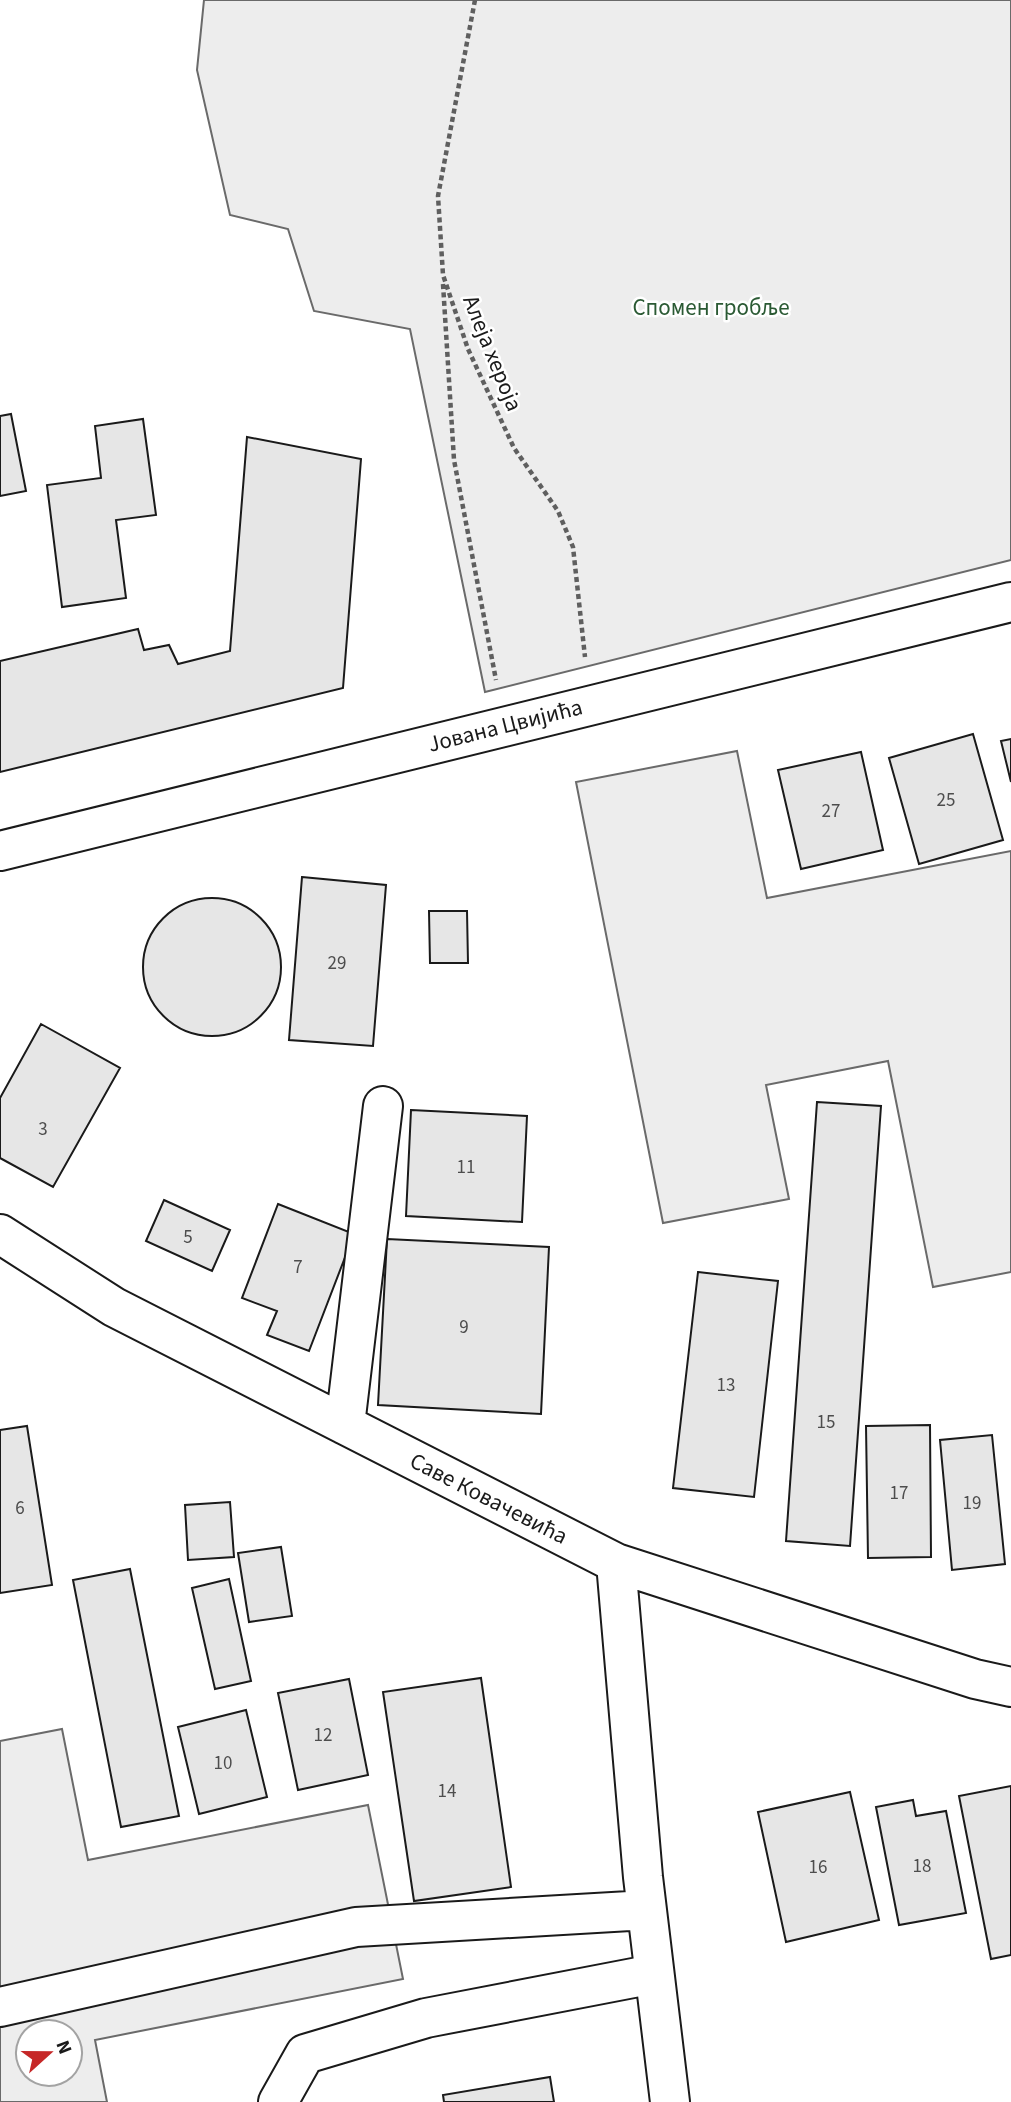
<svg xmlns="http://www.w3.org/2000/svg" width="1011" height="2102" font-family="'Source Sans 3',sans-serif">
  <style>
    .green { fill: #ededed; stroke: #6a6a6a; stroke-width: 2; fill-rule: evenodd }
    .building { fill: #e6e6e6; stroke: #1a1a1a; stroke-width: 2 }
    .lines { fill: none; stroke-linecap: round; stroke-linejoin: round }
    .minor-casing { stroke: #1a1a1a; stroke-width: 42 }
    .path { stroke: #5f5f5f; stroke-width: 4.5; stroke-dasharray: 5 3.5; stroke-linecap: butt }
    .minor { stroke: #fff; stroke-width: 38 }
    .labels { text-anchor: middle; stroke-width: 5; stroke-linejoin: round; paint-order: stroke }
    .number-label { font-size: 19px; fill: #4d4d4d }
    .park-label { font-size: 23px; fill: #2b5a34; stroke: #fff }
    .street-label { font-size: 23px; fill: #1a1a1a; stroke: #fff }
  </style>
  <rect width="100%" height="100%" fill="#fff"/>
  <!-- green -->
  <path class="green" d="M 204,0 L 1011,0 L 1011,560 L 485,692 L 410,329 L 314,311 L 288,229 L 230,215 L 197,70 Z
    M 737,751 L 767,898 L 1011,851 L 1011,1272 L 933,1287 L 888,1061 L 766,1085 L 789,1199 L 663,1223 L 576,782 Z
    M 62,1729 L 88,1860 L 368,1805 L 403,1979 L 95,2040 L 107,2102 L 0,2102 L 0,1741 ZM 28,2032 L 70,2032 L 70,2074 L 28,2074 Z"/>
  <!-- building -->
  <path class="building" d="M 11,414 L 26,491 L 0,496 L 0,416 Z
    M 143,419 L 156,515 L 116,520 L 126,598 L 62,607 L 47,485 L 101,478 L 95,426 Z
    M 247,437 L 361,459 L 343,688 L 0,772 L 0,661 L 138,629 L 144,650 L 169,645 L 178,664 L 230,651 Z
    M 973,734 L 1003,840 L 919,864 L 889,758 Z
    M 1011,739 L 1011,782 L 1001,741 Z
    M 861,752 L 883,850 L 801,869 L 778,770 Z
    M 302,877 L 386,885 L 373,1046 L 289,1040 Z
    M143 967a69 69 0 1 1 138 0a69 69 0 1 1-138 0Z
    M 429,911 L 467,911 L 468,963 L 430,963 Z
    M 41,1024 L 120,1068 L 53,1187 L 0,1158 L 0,1098 Z
    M 817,1102 L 881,1106 L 850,1546 L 786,1541 Z
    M 411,1110 L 527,1116 L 522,1222 L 406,1216 Z
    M 164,1200 L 230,1230 L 212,1271 L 146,1241 Z
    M 278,1204 L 354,1234 L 309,1351 L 267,1335 L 277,1311 L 242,1298 Z
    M 387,1239 L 549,1247 L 541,1414 L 378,1405 Z
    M 698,1272 L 778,1281 L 754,1497 L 673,1488 Z
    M 930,1425 L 931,1557 L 868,1558 L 866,1426 Z
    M 27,1426 L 52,1585 L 0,1593 L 0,1430 Z
    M 992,1435 L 1005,1564 L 952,1570 L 940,1440 Z
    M 230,1502 L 234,1557 L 188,1560 L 185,1505 Z
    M 281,1547 L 292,1616 L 249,1622 L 238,1553 Z
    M 130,1569 L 179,1816 L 121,1827 L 73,1580 Z
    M 229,1579 L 251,1681 L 215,1689 L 192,1588 Z
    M 481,1678 L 511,1887 L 414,1901 L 383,1692 Z
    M 349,1679 L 368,1775 L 298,1790 L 278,1693 Z
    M 246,1710 L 267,1797 L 199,1814 L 178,1727 Z
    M 1011,1786 L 1011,1955 L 991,1959 L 959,1796 Z
    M 850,1792 L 879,1920 L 786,1942 L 758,1812 Z
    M 913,1800 L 916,1816 L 946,1811 L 966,1913 L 899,1925 L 876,1807 Z
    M 550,2077 L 554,2102 L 444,2102 L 443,2095 Z"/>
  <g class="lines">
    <defs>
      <path id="minor" d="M 0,851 L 1011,602
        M 0,1234 L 114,1307 L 616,1563 L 975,1679 L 1011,1687
        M 345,1425 L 383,1106
        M 616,1563 L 643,1877 L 670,2102
        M 0,2007 L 356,1927 L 647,1910
        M 278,2102 L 305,2054 L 426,2018 L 654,1974"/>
    </defs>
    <!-- minor casing -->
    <use href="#minor" class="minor-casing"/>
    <!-- path -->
    <path class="path" d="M 475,0 L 438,196 L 443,275 L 468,349 L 514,448 L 558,511 L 573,547 L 585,657
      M 443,284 L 454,460 L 496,680"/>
    <!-- minor -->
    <use href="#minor" class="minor"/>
  </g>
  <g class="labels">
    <!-- number labels -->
    <g class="number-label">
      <text x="946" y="806">25</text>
      <text x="831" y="817">27</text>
      <text x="337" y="969">29</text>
      <text x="43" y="1135">3</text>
      <text x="466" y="1173">11</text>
      <text x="188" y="1243">5</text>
      <text x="298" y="1273">7</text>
      <text x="464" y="1333">9</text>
      <text x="726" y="1391">13</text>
      <text x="826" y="1428">15</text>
      <text x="899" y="1499">17</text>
      <text x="972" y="1509">19</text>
      <text x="20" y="1514">6</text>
      <text x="323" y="1741">12</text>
      <text x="223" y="1769">10</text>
      <text x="447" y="1797">14</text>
      <text x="922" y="1872">18</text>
      <text x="818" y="1873">16</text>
    </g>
    <!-- park labels -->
    <g class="park-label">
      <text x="711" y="315">Спомен гробље</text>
    </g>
    <!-- street labels -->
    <g class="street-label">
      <text transform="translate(493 353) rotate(68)" y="8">Алеја хероја</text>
      <text transform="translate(505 725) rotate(-14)" y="8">Јована Цвијића</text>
      <text transform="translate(489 1498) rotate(27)" y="8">Саве Ковачевића</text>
    </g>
  </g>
  <!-- north arrow -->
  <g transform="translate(49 2053) rotate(69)"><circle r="33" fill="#ffffff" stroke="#a3a3a3" stroke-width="2"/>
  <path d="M0-5L12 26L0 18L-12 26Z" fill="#c62828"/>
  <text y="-10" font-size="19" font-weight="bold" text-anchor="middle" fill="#1a1a1a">N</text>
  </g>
</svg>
